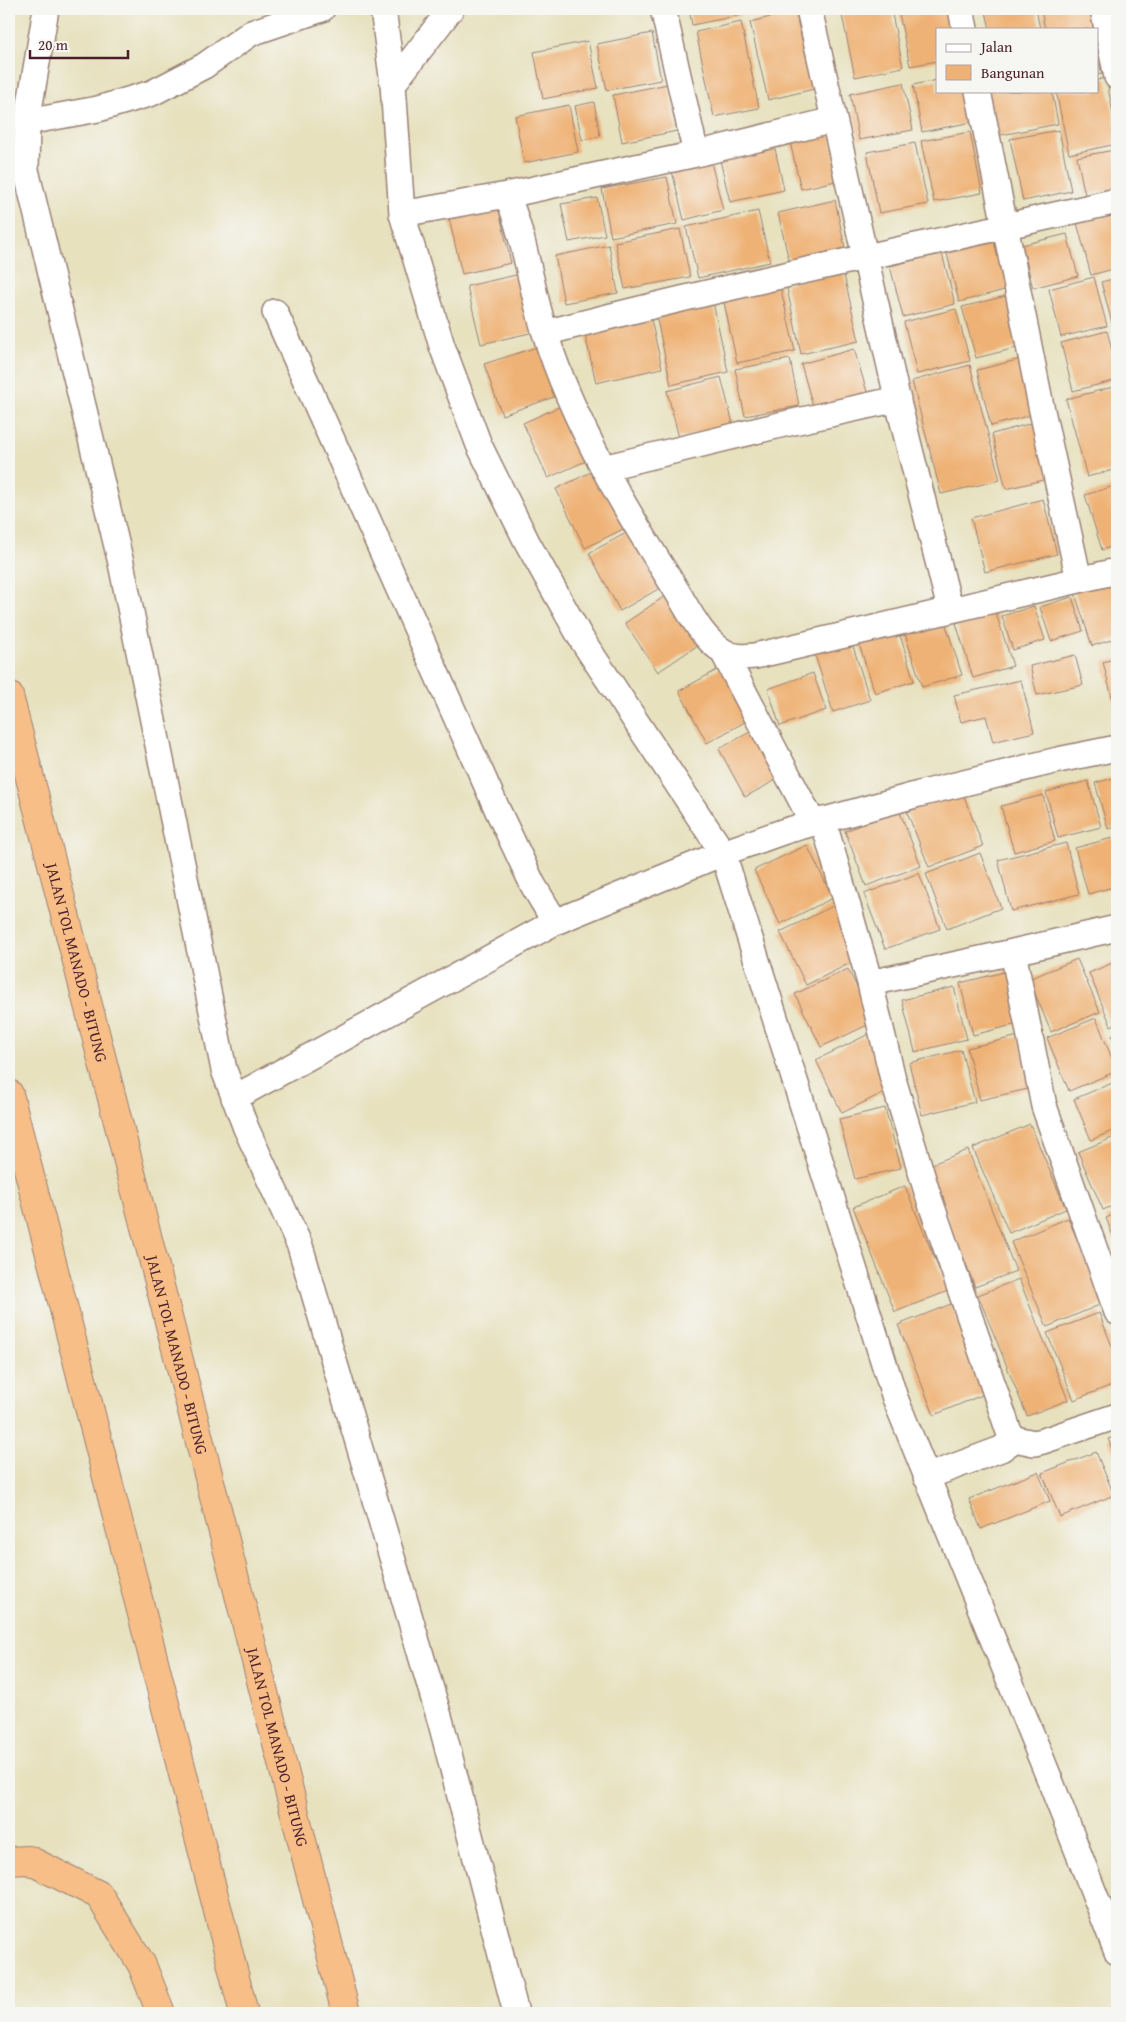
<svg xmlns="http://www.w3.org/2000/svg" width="1126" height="2022" font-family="'Gentium Book Plus',serif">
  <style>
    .building { fill: #efb276 }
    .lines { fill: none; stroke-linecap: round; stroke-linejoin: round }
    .minor-casing { stroke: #988074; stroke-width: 28 }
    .motorway-casing { stroke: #988074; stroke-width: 30 }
    .minor { stroke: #fff; stroke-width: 25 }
    .motorway { stroke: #f7be87; stroke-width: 28 }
    .labels { text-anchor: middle; stroke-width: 4; stroke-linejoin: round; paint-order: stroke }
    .street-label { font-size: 16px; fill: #4a1f2b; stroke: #f6f6f2 }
  </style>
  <rect width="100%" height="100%" fill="#f6f6f2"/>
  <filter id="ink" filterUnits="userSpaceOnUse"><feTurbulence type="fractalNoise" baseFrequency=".02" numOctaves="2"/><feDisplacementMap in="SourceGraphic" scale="10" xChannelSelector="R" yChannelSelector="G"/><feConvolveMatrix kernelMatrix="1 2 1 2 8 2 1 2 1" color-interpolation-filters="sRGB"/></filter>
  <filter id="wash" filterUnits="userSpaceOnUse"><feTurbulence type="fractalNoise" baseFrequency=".0096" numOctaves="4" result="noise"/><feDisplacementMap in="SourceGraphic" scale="20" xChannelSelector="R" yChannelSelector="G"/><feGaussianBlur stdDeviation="1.12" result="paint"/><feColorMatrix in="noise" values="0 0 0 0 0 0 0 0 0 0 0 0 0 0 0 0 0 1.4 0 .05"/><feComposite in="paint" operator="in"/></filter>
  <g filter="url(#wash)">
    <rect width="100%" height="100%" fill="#e7e1be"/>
    <g id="blocks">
      <!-- building -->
      <path class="building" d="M 689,9 L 739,9 L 741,15 L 692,25 Z
        M 746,9 L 768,9 L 768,10 L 747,14 Z
        M 877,9 L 891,9 L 903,67 L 855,77 L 842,15 Z
        M 898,9 L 948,9 L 952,29 L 937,29 L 937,61 L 910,66 Z
        M 1002,9 L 1036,9 L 1040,29 L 990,29 L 986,12 Z
        M 1041,9 L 1091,9 L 1095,29 L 1045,29 Z
        M 795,11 L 814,89 L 768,100 L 750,22 Z
        M 741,22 L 759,108 L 714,117 L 696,32 Z
        M 652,33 L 661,80 L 607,90 L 597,44 Z
        M 588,41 L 598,88 L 543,99 L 534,52 Z
        M 1097,55 L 1102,74 L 1097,75 Z
        M 1106,78 L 1117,133 L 1117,144 L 1069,154 L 1056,91 L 1097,91 L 1097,80 Z
        M 937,80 L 937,91 L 971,91 L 977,121 L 922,132 L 913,85 Z
        M 903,83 L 913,130 L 859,140 L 850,94 Z
        M 668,84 L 677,131 L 622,142 L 613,95 Z
        M 987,91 L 1052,91 L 1058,124 L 996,136 Z
        M 594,102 L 600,136 L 582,140 L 575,106 Z
        M 569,105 L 578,152 L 524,163 L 515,116 Z
        M 1059,130 L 1071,191 L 1023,201 L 1010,139 Z
        M 970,132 L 982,193 L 934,202 L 921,141 Z
        M 830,133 L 840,180 L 801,189 L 790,142 Z
        M 915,143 L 928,204 L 879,213 L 867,152 Z
        M 774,144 L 784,190 L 730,202 L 719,156 Z
        M 1114,150 L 1117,168 L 1117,188 L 1085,195 L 1077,157 Z
        M 711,162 L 723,210 L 684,220 L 672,171 Z
        M 667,177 L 677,224 L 611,237 L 602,189 Z
        M 597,198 L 605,235 L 569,242 L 561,204 Z
        M 835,200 L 845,248 L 789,261 L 778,213 Z
        M 497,202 L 511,263 L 462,274 L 448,214 Z
        M 758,211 L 770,262 L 698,278 L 686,227 Z
        M 1117,213 L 1117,268 L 1091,275 L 1077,223 Z
        M 680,229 L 690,277 L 625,289 L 615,242 Z
        M 1067,234 L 1078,276 L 1033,288 L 1022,245 Z
        M 998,237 L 1012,288 L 959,302 L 946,250 Z
        M 609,245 L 618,293 L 564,303 L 555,256 Z
        M 942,253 L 955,304 L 903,317 L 890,266 Z
        M 843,271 L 859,341 L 801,354 L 786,284 Z
        M 525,273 L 539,331 L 481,344 L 467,286 Z
        M 1094,277 L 1107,326 L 1061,337 L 1049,289 Z
        M 1117,278 L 1117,329 L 1114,330 L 1101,282 Z
        M 779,281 L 795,351 L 737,363 L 722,293 Z
        M 1014,294 L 1028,345 L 976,358 L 962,307 Z
        M 713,302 L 728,372 L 671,385 L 656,315 Z
        M 956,309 L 970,361 L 917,374 L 904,322 Z
        M 650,315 L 662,368 L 596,383 L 584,330 Z
        M 1107,331 L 1117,370 L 1117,380 L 1073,391 L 1061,343 Z
        M 543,345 L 560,395 L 502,415 L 484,364 Z
        M 854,349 L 868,395 L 814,410 L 801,364 Z
        M 790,359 L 799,406 L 745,416 L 735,369 Z
        M 1021,359 L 1035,414 L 991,426 L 977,370 Z
        M 970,365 L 1000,480 L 941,494 L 912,381 Z
        M 721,377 L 733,424 L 679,438 L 667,391 Z
        M 1117,386 L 1117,469 L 1087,477 L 1066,399 Z
        M 563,405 L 588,460 L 548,478 L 523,423 Z
        M 1036,422 L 1051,478 L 1006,489 L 992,434 Z
        M 595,470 L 625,528 L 585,548 L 556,489 Z
        M 1117,485 L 1117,545 L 1102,550 L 1085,495 Z
        M 1043,499 L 1057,554 L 985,572 L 971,518 Z
        M 630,531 L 660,588 L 620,611 L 589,553 Z
        M 1114,578 L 1117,587 L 1117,638 L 1092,646 L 1074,590 Z
        M 668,594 L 701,643 L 658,672 L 625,623 Z
        M 1072,597 L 1083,631 L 1051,641 L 1040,607 Z
        M 1034,606 L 1045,640 L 1013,650 L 1002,616 Z
        M 995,610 L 1013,666 L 973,678 L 956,623 Z
        M 944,619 L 962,675 L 922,687 L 904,631 Z
        M 897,625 L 914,681 L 875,693 L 857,638 Z
        M 851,640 L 870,700 L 833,712 L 814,652 Z
        M 1075,655 L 1083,685 L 1037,695 L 1030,666 Z
        M 1117,658 L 1117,709 L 1115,709 L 1103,662 Z
        M 724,666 L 752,718 L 707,743 L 679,691 Z
        M 813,673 L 826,710 L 780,726 L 768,689 Z
        M 1021,680 L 1034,732 L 993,742 L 986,716 L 961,722 L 954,695 Z
        M 759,727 L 785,775 L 745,797 L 719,749 Z
        M 1117,777 L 1117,827 L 1108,829 L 1095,783 Z
        M 1088,781 L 1101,827 L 1058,838 L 1046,792 Z
        M 962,791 L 983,846 L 929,867 L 907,812 Z
        M 1043,795 L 1055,841 L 1014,852 L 1001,806 Z
        M 899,810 L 921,866 L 866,886 L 845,831 Z
        M 1116,837 L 1117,886 L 1088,894 L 1075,848 Z
        M 1066,843 L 1079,894 L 1011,911 L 998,860 Z
        M 807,845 L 833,898 L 780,924 L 754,870 Z
        M 980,853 L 1001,908 L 947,929 L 926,874 Z
        M 919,873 L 940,929 L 885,949 L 864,894 Z
        M 833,906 L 859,959 L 806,985 L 780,932 Z
        M 1077,959 L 1100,1012 L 1051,1032 L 1029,979 Z
        M 1117,961 L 1117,1023 L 1111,1026 L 1089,973 Z
        M 848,969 L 874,1022 L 821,1047 L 795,994 Z
        M 1012,970 L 1025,1022 L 973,1035 L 960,983 Z
        M 954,987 L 967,1039 L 915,1052 L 902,1000 Z
        M 1096,1018 L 1117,1071 L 1069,1091 L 1047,1038 Z
        M 869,1034 L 895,1087 L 842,1113 L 816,1060 Z
        M 1117,1034 L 1117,1050 L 1112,1036 Z
        M 1019,1036 L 1032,1088 L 980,1100 L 967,1048 Z
        M 961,1050 L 975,1102 L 922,1115 L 909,1063 Z
        M 1117,1081 L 1117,1129 L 1091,1140 L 1074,1099 Z
        M 885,1108 L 901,1168 L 855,1179 L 839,1119 Z
        M 1030,1124 L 1066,1209 L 1009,1233 L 973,1148 Z
        M 1117,1136 L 1117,1204 L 1103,1210 L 1078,1152 Z
        M 968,1150 L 1016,1271 L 975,1287 L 927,1166 Z
        M 905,1186 L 948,1291 L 895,1312 L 853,1207 Z
        M 1117,1213 L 1117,1246 L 1106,1218 Z
        M 1068,1218 L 1104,1303 L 1047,1327 L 1011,1242 Z
        M 1019,1279 L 1068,1400 L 1027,1416 L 978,1295 Z
        M 951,1304 L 987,1393 L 934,1415 L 898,1325 Z
        M 1099,1313 L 1117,1359 L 1117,1383 L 1074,1400 L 1047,1333 Z
        M 1117,1436 L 1117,1461 L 1108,1439 Z
        M 1096,1452 L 1114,1495 L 1060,1517 L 1042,1473 Z
        M 1038,1472 L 1050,1501 L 981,1529 L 969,1499 Z"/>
    </g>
  </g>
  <g filter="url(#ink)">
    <use href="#blocks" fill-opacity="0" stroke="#988074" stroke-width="1"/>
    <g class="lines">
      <defs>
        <path id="minor" d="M 46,9 L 27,122 L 26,170 L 121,563 L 224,1070 L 246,1128 L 300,1246 L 441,1723 L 516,2013
          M 383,9 L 393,84 L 402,214 L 442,346 L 479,445 L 527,542 L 582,640 L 723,853 L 895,1398 L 1050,1780 L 1117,1952
          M 663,9 L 696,154
          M 809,9 L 899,406 L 950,609
          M 961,9 L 965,29
          M 1103,9 L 1117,77
          M 393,84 L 451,9
          M 978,91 L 1041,406 L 1079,580
          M 834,120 L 696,154 L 507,195 C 525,238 531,288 545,333 C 574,425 624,507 675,588 C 688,609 701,638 723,651 C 733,658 744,657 755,656 L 1117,571
          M 27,122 L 98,109 L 152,93 L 204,66 L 251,33 L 322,9
          M 402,214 L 507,195
          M 275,312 L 498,811 L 533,885 L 555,922
          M 545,333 C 735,283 927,245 1117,201
          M 603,468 L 780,425 L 898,399
          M 723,652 L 813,823
          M 823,820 L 870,983 L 893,1079 L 927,1192 L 1009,1432 L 1015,1439 L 1034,1443 L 1043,1441 L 1117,1416
          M 1013,952 L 1117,928
          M 870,983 L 1013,952 L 1044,1106 L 1117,1312
          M 234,1098 L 555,922 L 723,853 L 785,831 L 919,794 L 1058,760 L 1117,748
          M 926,1477 L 1001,1449 L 1015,1439"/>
        <g id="motorway">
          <path id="s1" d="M 9,696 L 346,2013"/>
          <path d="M 9,1094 L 244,2013"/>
          <path d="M 9,1861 L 29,1860 L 99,1895 L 142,1965 L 161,2013"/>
        </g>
      </defs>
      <!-- minor casing -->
      <use href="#minor" class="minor-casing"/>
      <!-- motorway casing -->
      <use href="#motorway" class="motorway-casing"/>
      <!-- minor -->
      <use href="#minor" class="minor"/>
      <!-- motorway -->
      <use href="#motorway" class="motorway"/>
    </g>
  </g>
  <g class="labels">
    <!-- street labels -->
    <g class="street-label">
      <text dy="6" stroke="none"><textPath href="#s1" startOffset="275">JALAN TOL MANADO - BITUNG</textPath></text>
      <text dy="6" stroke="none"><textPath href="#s1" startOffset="680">JALAN TOL MANADO - BITUNG</textPath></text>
      <text dy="6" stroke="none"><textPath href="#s1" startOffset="1085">JALAN TOL MANADO - BITUNG</textPath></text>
    </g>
  </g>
  <!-- margin -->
  <rect width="1126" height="2022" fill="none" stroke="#f6f6f2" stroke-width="30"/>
  <!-- legend -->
  <rect x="936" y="28" width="162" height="65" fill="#f6f6f2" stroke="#b1a0a2"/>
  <rect x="946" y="44" width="25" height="8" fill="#ffffff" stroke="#b1a0a2"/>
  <text x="981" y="52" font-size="15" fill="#4a1f2b">Jalan</text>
  <rect x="946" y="65" width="25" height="15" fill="#efb276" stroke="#b1a0a2"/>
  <text x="981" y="78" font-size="15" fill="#4a1f2b">Bangunan</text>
  <!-- scale -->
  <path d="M30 50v8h98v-8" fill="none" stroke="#4a1f2b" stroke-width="2.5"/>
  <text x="38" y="50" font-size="15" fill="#4a1f2b" stroke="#f6f6f2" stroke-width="4" paint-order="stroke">20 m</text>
</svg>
